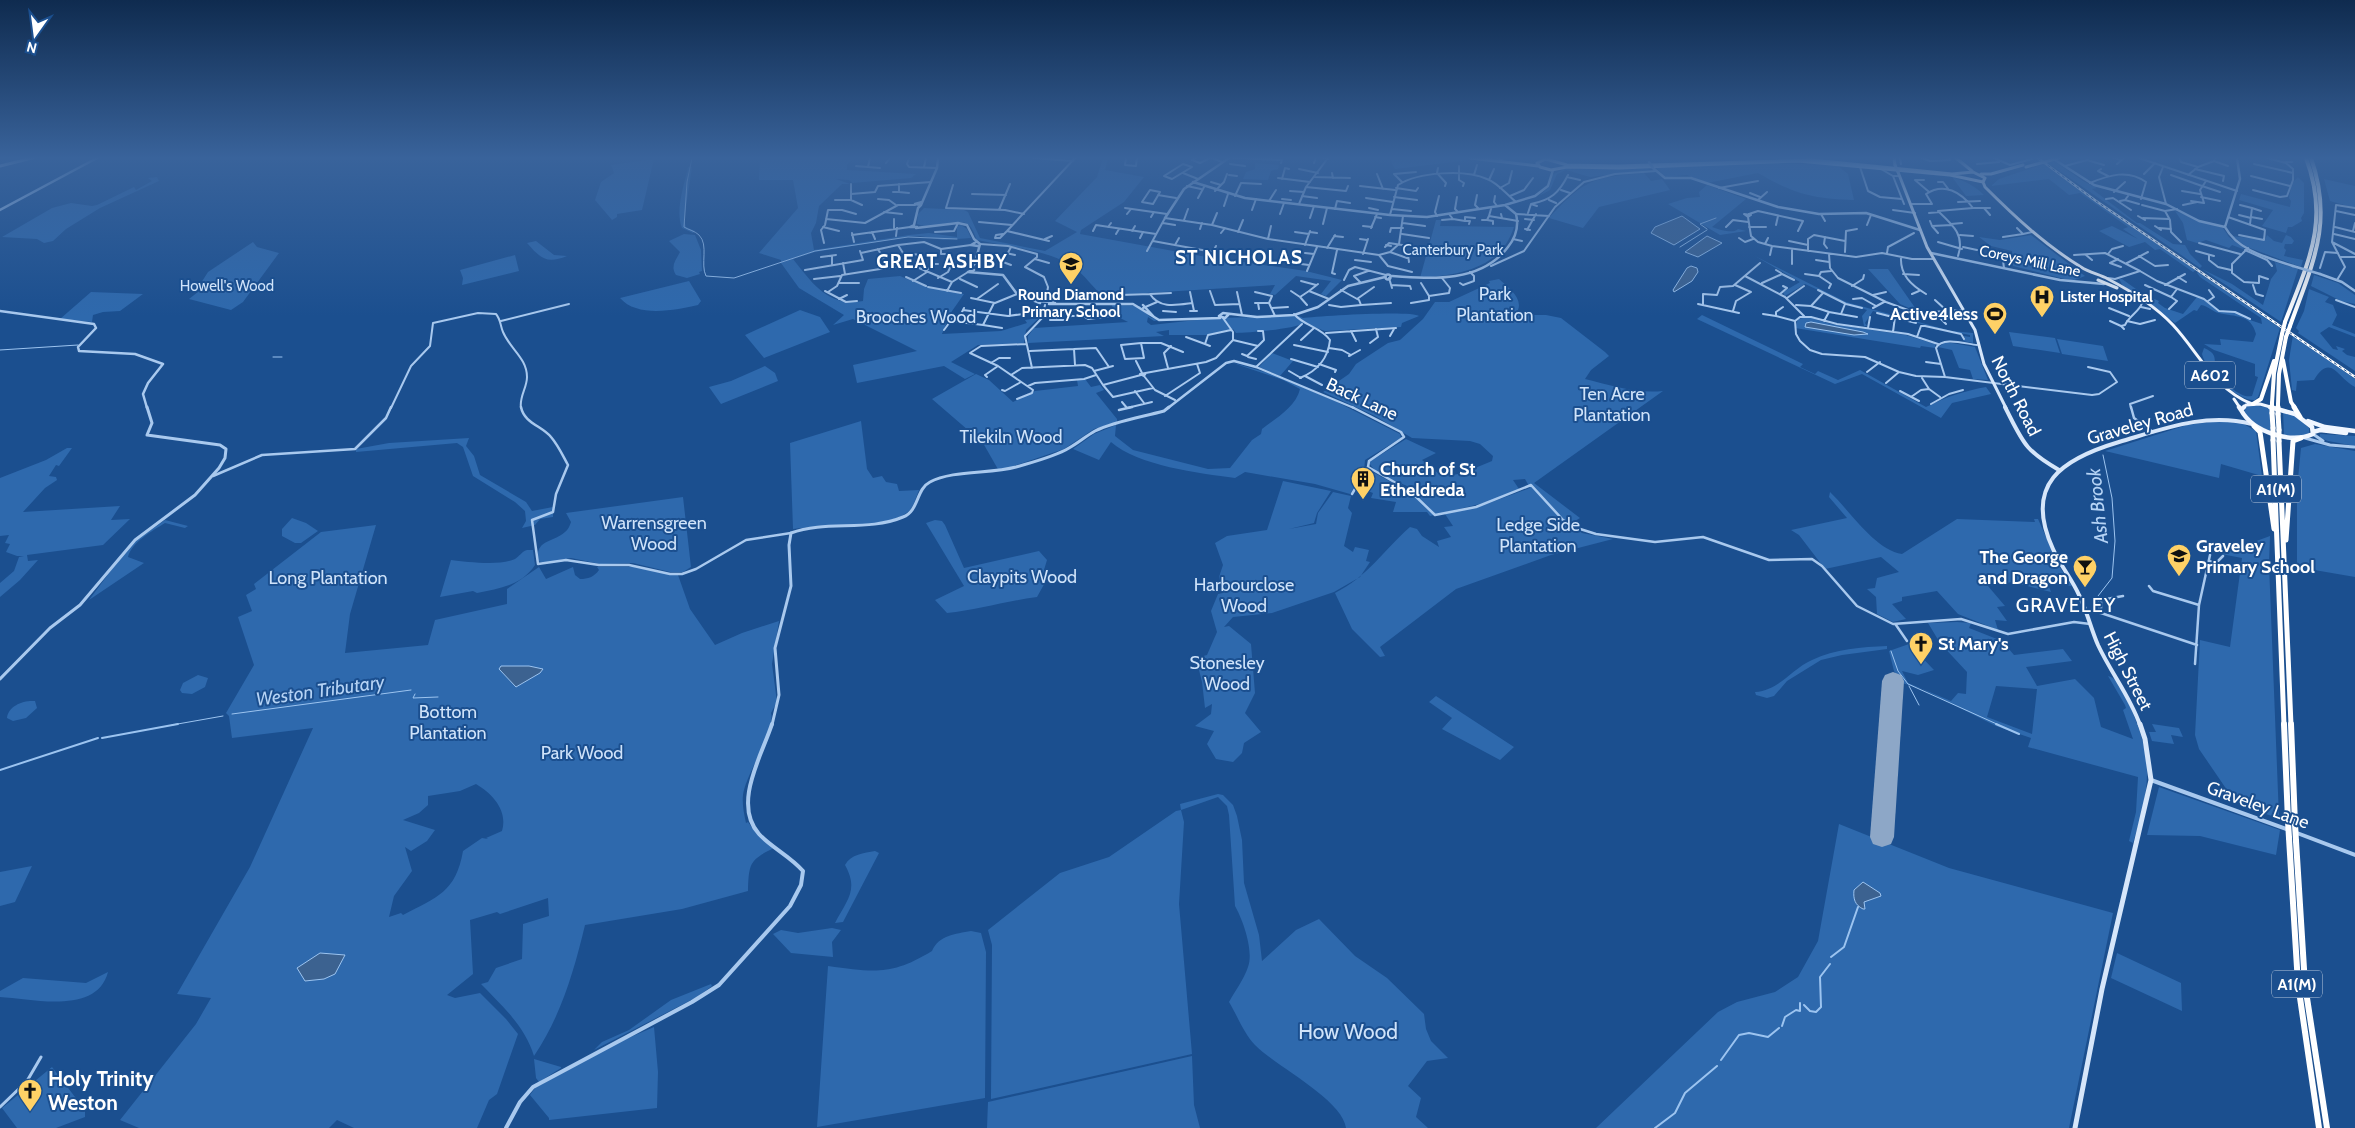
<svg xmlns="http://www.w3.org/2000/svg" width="2355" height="1128" font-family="Cabin,sans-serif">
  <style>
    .green { fill: #2e69ad; fill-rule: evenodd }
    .water { fill: #3c6290; stroke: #9cc4f0 }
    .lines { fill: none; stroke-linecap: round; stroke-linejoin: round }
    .stream-far1 { stroke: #9cc4f0; stroke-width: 1 }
    .stream { stroke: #9cc4f0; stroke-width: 2 }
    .runway { fill: #8da7c7; fill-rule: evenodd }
    .minor-far2 { stroke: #a9c9ee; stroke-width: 2 }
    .minor-far1 { stroke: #a9c9ee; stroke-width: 2.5 }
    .minor { stroke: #a9c9ee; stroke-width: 3 }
    .tertiary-far2 { stroke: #a9c9ee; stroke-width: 2.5 }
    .tertiary-far1 { stroke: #a9c9ee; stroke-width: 3 }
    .tertiary { stroke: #a9c9ee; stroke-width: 4 }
    .secondary-far2 { stroke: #d6e6fa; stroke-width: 3 }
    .secondary-far1 { stroke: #d6e6fa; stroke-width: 4 }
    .secondary { stroke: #d6e6fa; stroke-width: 5 }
    .primary-far1 { stroke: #f0f6ff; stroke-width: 3 }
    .primary { stroke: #f0f6ff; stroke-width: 4.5 }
    .motorway-far2 { stroke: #fff; stroke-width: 4 }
    .motorway-far1 { stroke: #fff; stroke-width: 5 }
    .motorway { stroke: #fff; stroke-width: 6 }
    .rail-casing { stroke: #fff; stroke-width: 2.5 }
    .rail { stroke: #1b4f8f; stroke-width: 1; stroke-dasharray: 3; stroke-linecap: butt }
    .tertiary-bridge { stroke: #a9c9ee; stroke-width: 2.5 }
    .secondary-bridge { stroke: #d6e6fa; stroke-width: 3 }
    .primary-bridge { stroke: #f0f6ff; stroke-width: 3 }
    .motorway-bridge-far2 { stroke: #fff; stroke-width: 4 }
    .motorway-bridge-far1 { stroke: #fff; stroke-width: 5 }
    .motorway-bridge { stroke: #fff; stroke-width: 6 }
    .labels { text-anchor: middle; stroke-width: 4; stroke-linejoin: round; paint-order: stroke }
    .far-park-label { font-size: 15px; fill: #cfe3fa; stroke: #1b4f8f }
    .far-street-label { font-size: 15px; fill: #fff; stroke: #1b4f8f }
    .far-poi-label { font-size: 15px; font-weight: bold; fill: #fff; stroke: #1b4f8f }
    .shield { fill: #1b4f8f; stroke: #bbcadd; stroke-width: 1 }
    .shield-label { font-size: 16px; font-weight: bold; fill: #fff }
    .park-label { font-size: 18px; fill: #cfe3fa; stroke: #1b4f8f }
    .poi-label { font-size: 18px; font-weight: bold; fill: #fff; stroke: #1b4f8f; text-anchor: start }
    .street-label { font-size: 18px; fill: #fff; stroke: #1b4f8f }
    .far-district-label { font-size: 19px; font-weight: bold; letter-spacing: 1px; fill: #fff; stroke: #1b4f8f }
    .water-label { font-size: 19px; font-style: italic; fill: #b5d3f5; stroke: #1b4f8f }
    .quarter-label { font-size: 20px; letter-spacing: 1px; fill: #fff; stroke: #1b4f8f }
    .near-park-label { font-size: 21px; fill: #cfe3fa; stroke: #1b4f8f }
    .near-poi-label { font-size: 21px; font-weight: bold; fill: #fff; stroke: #1b4f8f; text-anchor: start }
  </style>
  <rect width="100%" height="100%" fill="#1b4f8f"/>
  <!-- green -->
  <path class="green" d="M 760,158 L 853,158 L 847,165 L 847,170 L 916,174 L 911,178 L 852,183 L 849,180 L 836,179 L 850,184 L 842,184 L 819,206 L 816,223 L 811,233 L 814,250 L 909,235 L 929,233 L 957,237 L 957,226 L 961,225 L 967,229 L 971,238 L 943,240 L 920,236 L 908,237 L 815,252 L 793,259 C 813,284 828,307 863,301 L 864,289 L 868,279 L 900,276 L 927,287 L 964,294 L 950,314 L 942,334 L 1001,331 L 1027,323 L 1025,320 L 1039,318 L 1026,330 L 1024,343 L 978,345 L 951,362 L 975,374 L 965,379 L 944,366 L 857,383 L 853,365 L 917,351 L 853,319 L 833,325 L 844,315 L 799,288 L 781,263 L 781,260 L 759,253 L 798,208 L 793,180 L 759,180 Z
    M 1103,158 L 1108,158 L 1105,170 L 1144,177 L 1124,202 L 1081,230 L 1080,234 L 1201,256 L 1306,271 L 1342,280 L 1326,296 L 1321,294 L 1331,281 L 1296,276 L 1275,295 L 1270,294 L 1275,285 L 1114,295 L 1116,301 L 1109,301 C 1094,291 1085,273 1069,264 C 1040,248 1008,247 977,240 C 976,239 974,231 970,226 C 960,215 931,231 917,224 L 918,214 L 924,208 L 964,210 L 968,212 L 980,238 L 1045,251 L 1077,232 L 1055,221 L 1097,177 Z
    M 1389,158 L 1454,158 L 1470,160 L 1395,169 Z
    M 654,159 L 642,210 L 617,214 L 617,217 L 612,220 L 595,200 L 601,182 L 614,173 L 611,165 Z
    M 2054,161 L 2083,181 L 2097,188 L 2092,189 L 2137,223 L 2140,223 L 2173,244 L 2185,245 L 2190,254 L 2202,266 L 2200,268 L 2048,163 Z
    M 1255,163 L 1279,165 L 1278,169 L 1271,171 L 1268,180 L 1243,179 L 1246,172 L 1255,169 Z
    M 1762,163 L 1837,165 L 1848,174 L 1854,200 C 1813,199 1794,194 1758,173 L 1707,183 L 1687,175 L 1666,177 L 1655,167 Z
    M 2044,164 L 2196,270 L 2193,272 L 2160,249 L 2155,250 L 2145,242 L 2129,247 L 2099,231 L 2112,226 L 2138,239 L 2123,229 L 2128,227 L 2080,193 L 2069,195 L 2049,179 L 1991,186 L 1999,179 Z
    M 688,167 L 692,167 L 684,220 L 686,227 L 695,231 L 693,233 L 682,228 C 675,210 684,186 688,167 Z
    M 1564,169 L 1647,169 L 1651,170 L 1590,177 L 1566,170 L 1557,174 L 1550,190 L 1539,196 L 1550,186 L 1552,175 Z
    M 1900,170 C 1930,174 1961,172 1984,195 L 1966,196 L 1952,177 L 1901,172 Z
    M 1644,173 L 1651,181 L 1662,179 L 1670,190 L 1599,207 L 1583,228 L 1549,218 C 1584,180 1593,177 1644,173 Z
    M 157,177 L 159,181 L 100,208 L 66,229 L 53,241 L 44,243 L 37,239 L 2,237 L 52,208 L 71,203 L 92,206 L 97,205 L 134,187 L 136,190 L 152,181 L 148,178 Z
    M 2298,177 L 2304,183 L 2304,213 L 2301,218 L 2302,221 L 2292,227 L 2288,227 L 2286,233 L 2262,226 L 2273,210 L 2239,200 L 2241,194 L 2290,207 L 2291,201 L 2289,198 L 2292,183 Z
    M 2324,179 L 2355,186 L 2355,208 L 2330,201 Z
    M 1707,185 L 1746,199 L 1712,227 C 1720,230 1734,234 1738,229 L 1746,231 L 1720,235 L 1668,204 L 1687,198 L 1700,197 L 1699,192 Z
    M 2175,211 L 2223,228 L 2229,237 L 2244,248 L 2243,249 L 2232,245 L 2229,248 L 2206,240 L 2197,243 L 2187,240 L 2183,223 Z
    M 1436,220 L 1441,220 L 1440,226 L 1514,227 C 1501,269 1458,275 1420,278 Z
    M 684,234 L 695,235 L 701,250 L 702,271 L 699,272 L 700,274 L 687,278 L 676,275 C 670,266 676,260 680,252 L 669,241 Z
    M 2031,235 L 2085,276 L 2072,281 L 2013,266 L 2012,251 L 1991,246 L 1979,237 L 2000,240 Z
    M 2267,235 L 2274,241 L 2282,243 L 2286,235 L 2291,237 L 2294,241 L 2292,244 L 2285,244 L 2284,248 L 2286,250 L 2284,256 L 2303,260 L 2301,267 L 2247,247 L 2232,236 L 2265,240 Z
    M 536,241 L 554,255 L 567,256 C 547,264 541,259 527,243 Z
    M 253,242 L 257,247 L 279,253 L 243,302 L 231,310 L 189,299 L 203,288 L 201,283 L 208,272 Z
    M 515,255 L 519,271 L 462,285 L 463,278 L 460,270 Z
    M 1755,256 L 1846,302 L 1951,331 L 1973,333 L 1973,343 L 1963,341 L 1965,339 L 1964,336 L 1970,337 L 1970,335 L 1944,330 L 1873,311 L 1865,323 L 1867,326 L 1864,326 L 1862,316 L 1867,310 L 1846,303 L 1805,284 L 1785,296 L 1783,292 L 1800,282 Z
    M 2275,262 L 2298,269 L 2281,322 L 2202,269 L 2232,284 L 2263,305 L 2271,279 L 2277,271 Z
    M 1868,269 L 1888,269 L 1918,312 L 1900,304 Z
    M 2198,272 L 2280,328 L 2258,397 L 2255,400 C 2239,402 2205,370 2202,354 L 2204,348 C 2221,355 2211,362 2218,373 C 2224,382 2240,399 2252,396 L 2258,377 L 2255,376 L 2255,364 L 2214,350 L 2204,344 L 2221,345 L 2220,339 L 2253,342 L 2256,334 C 2251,314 2235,317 2219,313 C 2213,312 2208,306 2201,305 L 2197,311 L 2194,310 L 2175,323 L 2123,286 L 2119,279 L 2122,279 L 2143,294 L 2159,301 L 2158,303 L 2165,308 L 2183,314 L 2197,297 L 2205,300 L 2218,311 L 2237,313 L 2244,318 L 2262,324 L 2261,318 L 2200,277 L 2197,273 Z
    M 2314,275 L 2338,283 L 2355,295 L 2355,304 L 2341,301 L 2311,286 Z
    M 1499,279 C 1509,288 1527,301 1515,315 L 1546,315 L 1561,318 L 1605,352 L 1609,356 L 1591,370 L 1585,379 C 1610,385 1637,394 1663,391 L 1534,483 L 1580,518 L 1570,524 L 1582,533 L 1613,539 L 1551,555 L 1456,589 L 1380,647 L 1385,656 L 1380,657 L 1352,629 L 1335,593 C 1367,577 1384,550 1410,527 L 1417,529 L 1422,536 L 1439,547 L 1437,541 L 1451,537 L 1444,527 L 1453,526 L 1445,514 L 1478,507 L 1530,488 L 1525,479 L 1513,480 L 1519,489 L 1488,502 L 1430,516 L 1427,512 L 1393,512 L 1396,502 L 1371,498 L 1373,493 L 1358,487 L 1369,470 L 1406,490 L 1407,486 C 1396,481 1374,475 1369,462 L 1406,439 L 1436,453 L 1422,460 L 1438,473 L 1453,475 L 1463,473 L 1492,461 L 1493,456 L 1480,444 L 1470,441 L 1412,438 L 1375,416 L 1323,392 L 1349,374 L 1356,364 L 1388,343 L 1400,340 L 1423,319 L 1435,302 L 1449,302 L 1490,283 L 1489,281 Z
    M 689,281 L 701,301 L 698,305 C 676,310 637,318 620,298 Z
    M 2309,289 L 2329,297 L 2325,302 L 2333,305 L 2337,315 L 2332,325 L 2355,334 L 2355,337 L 2329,327 L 2320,333 L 2333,349 L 2338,350 L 2336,346 L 2345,349 L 2342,351 L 2347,355 L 2355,357 L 2355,371 L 2298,333 L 2299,331 L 2296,328 L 2304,311 Z
    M 91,292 L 143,294 L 120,311 L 103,312 L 93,315 L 92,322 L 60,319 Z
    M 1112,305 L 1140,306 L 1150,317 L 1158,320 L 1154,321 L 1148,317 L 1147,322 L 1151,325 L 1215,318 L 1299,316 L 1303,318 C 1317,316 1413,310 1419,316 L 1402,323 L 1401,327 L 1325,331 L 1303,323 C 1296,329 1246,333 1236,333 L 1233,329 L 1206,335 L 1169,335 L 1169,330 L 1156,332 L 1164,336 L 1028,343 L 1028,336 L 1034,328 L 1128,322 L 1114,315 Z
    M 800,310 L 820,317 L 830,332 L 764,358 L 745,335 Z
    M 1702,315 L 1803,364 L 1800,367 L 1815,374 L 1818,371 L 1838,380 L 1860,370 L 1926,407 C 1946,397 1964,391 1986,387 L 1991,394 L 1952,403 L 1941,418 L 1862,374 L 1835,384 L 1697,319 Z
    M 1808,317 L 1831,324 L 1906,335 L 1935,344 L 1935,348 L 1921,346 L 1920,348 L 1795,328 L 1798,319 Z
    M 2009,332 L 2055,338 L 2060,353 L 2013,346 Z
    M 2293,335 L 2355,379 L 2355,387 C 2338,379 2331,352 2314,380 L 2297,381 L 2296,391 L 2292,390 L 2289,360 Z
    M 2057,339 L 2103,346 L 2108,361 L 2062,354 Z
    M 1946,342 L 1975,347 L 1988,380 L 1973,379 L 1970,370 L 1959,368 L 1952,350 L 1938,347 Z
    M 1272,353 L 1293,361 L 1280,376 L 1259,367 Z
    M 1230,362 L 1272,374 L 1335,401 L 1400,434 L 1401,438 L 1365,460 L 1364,471 L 1350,494 L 1315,484 L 1245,472 L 1235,478 C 1199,473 1138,466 1111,442 L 1099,460 L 1073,449 L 1094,434 L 1116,425 L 1115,436 L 1133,450 L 1208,469 L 1230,468 L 1252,440 L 1261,434 L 1262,429 C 1276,418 1296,407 1300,389 L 1283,380 Z
    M 765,366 L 775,373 L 778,381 L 721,404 L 709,387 L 731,381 Z
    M 976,374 L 989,380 L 1013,402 L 1035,391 L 1078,386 L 1077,380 L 1085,379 L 1091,387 L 1100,385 L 1104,390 L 1096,393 L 1117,419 L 1117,422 L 1094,429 L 1064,449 L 999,471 L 983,443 L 932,399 Z
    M 2253,405 L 2270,408 L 2271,431 L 2257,426 L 2243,413 L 2247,406 Z
    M 2283,411 L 2297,417 L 2309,428 L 2309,434 L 2304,437 L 2284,435 Z
    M 861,421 L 867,469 L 873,478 L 882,476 L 886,482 L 897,484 L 899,491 L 919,490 C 916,497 914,506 909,511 C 890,529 820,525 793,529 L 790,443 Z
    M 2217,421 L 2242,423 L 2256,431 L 2262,476 L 2221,464 L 2219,478 L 2105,451 L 2187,425 Z
    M 2320,434 L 2355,436 L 2355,446 L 2328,441 L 2320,438 Z
    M 469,438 L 466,446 L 474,456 L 480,475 L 526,502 L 532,511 L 553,507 L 553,517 L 540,519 L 535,525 L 522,528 L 526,521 L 525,511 L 515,502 L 473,476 L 463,447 L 457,443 L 356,452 L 356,449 L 389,443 Z
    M 2315,444 L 2355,451 L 2355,577 L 2297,567 L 2297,489 L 2301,448 Z
    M 67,448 L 72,448 L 59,466 L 56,465 L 49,476 L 56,477 L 57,480 L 45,488 L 23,512 L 120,506 L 111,520 L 130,519 L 103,545 L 27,555 L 28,561 L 38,560 L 20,580 L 0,597 L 0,583 L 14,571 L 19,557 L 24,556 L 17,556 L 6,552 L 10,544 L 5,543 L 9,535 L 0,536 L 0,478 L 46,460 Z
    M 1283,481 L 1331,491 L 1317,513 L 1314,523 L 1289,529 L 1316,524 L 1318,513 L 1333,492 L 1351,496 L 1348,508 L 1352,513 L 1344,546 L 1353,552 L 1355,547 L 1369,550 L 1366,561 L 1370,562 L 1360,577 L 1334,592 L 1272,613 L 1233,617 L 1224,627 L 1229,626 L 1251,644 L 1255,693 L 1245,713 L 1261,732 L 1244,743 L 1242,753 L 1233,762 L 1216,759 L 1207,744 L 1214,731 L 1195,726 L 1211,714 L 1212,704 L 1205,708 L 1202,682 L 1196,658 L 1207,655 L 1217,632 L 1211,611 L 1218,594 L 1223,593 L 1219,577 L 1223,565 L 1215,543 L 1227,536 L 1267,530 Z
    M 1830,492 C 1850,511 1875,550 1902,554 L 1957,519 L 2035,522 L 2034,519 L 2038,519 L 2059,566 L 2072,586 L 2048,584 L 2051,592 L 2012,582 L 1988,586 L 2005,606 L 1997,607 L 2007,621 L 1995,620 L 1998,630 L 1958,614 L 1937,591 L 1902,597 L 1902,601 L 1892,604 L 1906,619 L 1893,622 L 1877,614 L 1876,597 L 1867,589 L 1875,588 L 1877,578 L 1899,572 L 1881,557 L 1825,569 L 1799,535 L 1791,530 L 1847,518 L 1829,497 Z
    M 683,497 L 691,567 L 683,572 L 670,572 L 633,563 L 600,564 L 571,558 L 544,563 L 538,561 C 535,539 553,543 565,532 C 568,530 570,525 571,522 L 566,513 Z
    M 292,518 L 306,523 L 318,531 L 301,543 L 295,543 L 282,536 L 282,529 Z
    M 165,520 L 188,526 L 185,528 L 165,523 C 152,531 132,542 128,557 L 144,563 L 89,600 L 130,545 Z
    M 935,520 L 942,521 L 945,525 L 964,568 L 1039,551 L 1047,560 L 1044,570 L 1047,579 L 1037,597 C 1006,601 977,610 947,613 L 935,600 L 964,586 L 926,523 Z
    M 376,525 L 350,614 L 345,653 L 428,645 L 435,620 L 507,604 L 507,589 L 539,567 L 546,579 L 573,567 L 575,575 L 580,579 C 588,579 594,577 599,570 L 597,567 L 634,567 L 678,575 L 690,609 L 715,645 L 742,633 L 779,621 L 772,664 L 777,702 L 771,713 C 776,729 745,776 743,795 C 742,804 744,814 746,823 L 748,822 L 756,833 L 774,848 C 749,860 749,864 748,891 L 682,909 L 585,925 C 574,971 561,1016 534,1056 C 525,1026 502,1006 481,984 L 488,982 L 496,968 L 522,959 L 523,924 L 549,916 L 548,898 L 500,914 L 497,912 L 470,920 L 473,974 L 447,995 L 455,998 L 480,993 L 506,1019 L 518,1034 L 497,1094 L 489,1100 L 477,1128 L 354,1128 L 337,1120 L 329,1128 L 139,1128 L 120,1120 L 196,1024 L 211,998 L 177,994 L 250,867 L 313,728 L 232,738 L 229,716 L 226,713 L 254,665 L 238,617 L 252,611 L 246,595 L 256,589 L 254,584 L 321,532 ZM 529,666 L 540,673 L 516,687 L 499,669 ZM 476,784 C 493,794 508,811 502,831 L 486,838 L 488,839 L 482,838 L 463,851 C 456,892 437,897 403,915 L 401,913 L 389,917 L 394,896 L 412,871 L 405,847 L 411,851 L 427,841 L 435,830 L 403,820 L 419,813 L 428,805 L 428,796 L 460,791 Z
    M 2270,536 L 2269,564 L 2279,818 L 2242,807 L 2227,790 L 2199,749 L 2195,735 L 2200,640 L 2230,647 L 2242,558 L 2221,554 Z
    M 527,550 L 533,550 L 535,565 C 521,586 500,588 477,593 L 473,591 L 440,597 L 451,560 C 467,562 501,566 515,559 C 520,556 521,552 527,550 Z
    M 1957,622 L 1971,623 L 1969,628 L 2002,641 L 2014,655 L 2063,649 L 2072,661 L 2026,667 L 2037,686 L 2075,679 L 2094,698 L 2101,727 L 2133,739 L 2123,710 L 2126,708 L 2125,705 L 2108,676 C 2121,680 2124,691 2128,702 C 2154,759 2151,784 2133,843 L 2129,841 L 2136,812 L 2138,777 L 2028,747 L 2031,738 L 1996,726 L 1922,689 L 1902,683 L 1894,671 L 1889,651 L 1909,644 L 1934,670 L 1918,675 L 1902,671 L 1908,683 L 1951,701 L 1958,693 L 1966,694 L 1967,672 L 1940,643 L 1928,623 ZM 1996,686 L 2037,689 L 2032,734 L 1987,717 Z
    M 1887,646 L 1887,649 L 1842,655 L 1821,660 L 1787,681 L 1774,696 L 1767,698 L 1756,695 L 1755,692 C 1780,690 1790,670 1812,660 C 1835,649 1862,647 1887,646 Z
    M 198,675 L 208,678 L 205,687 L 192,694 L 182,693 L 180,690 L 183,683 Z
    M 1436,696 L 1514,747 L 1500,760 L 1442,729 L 1452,718 L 1429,702 Z
    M 35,701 L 37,708 L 26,718 L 13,721 L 7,718 C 8,706 23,700 35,701 Z
    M 2152,724 L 2179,728 L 2183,737 L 2171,735 L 2174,744 L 2152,741 L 2149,732 L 2156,732 Z
    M 2159,787 L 2280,830 L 2276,855 L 2200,836 L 2147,835 Z
    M 1218,794 L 1223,795 L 1233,805 L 1237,816 L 1242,840 L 1244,883 L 1259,935 L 1262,961 L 1296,930 L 1319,919 L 1355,956 L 1387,978 L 1424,1014 L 1426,1029 L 1431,1041 L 1448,1058 L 1427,1061 L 1408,1086 L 1421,1098 L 1416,1117 L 1428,1128 L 1346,1128 C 1342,1099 1275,1066 1255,1045 C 1244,1034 1237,1015 1229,1002 C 1235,991 1244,979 1248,967 C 1254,951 1243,920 1235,906 L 1229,815 L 1227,806 L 1218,797 L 1181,810 L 1184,822 L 1179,904 L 1192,1054 L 991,1099 L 992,945 L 988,930 L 1060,873 L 1109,857 L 1176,811 L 1181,810 L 1180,804 Z
    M 1839,824 L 1949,868 L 2113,913 L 2069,1128 L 1596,1128 L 1718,1012 L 1737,1002 L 1775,992 L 1798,977 L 1818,941 Z
    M 875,851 L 879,853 L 843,922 L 835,923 C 847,900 859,890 845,865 C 851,854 864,853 875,851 Z
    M 32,866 L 15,902 L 0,906 L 0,872 Z
    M 832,928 L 841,930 L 832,942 L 833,957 L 791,953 L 773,934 L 781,930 L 798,933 Z
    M 971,931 L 981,933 L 986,952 L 985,1098 L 817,1127 L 828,966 C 874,972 891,976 932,951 C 939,935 955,934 971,931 Z
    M 2117,953 L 2181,983 L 2182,1011 L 2111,978 Z
    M 108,972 C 97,1015 33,999 0,997 L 0,991 L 23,978 L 86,983 Z
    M 711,984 L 712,986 L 697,997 L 594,1050 L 602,1042 L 629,1030 L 671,1000 Z
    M 654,1027 L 658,1072 L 657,1108 L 549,1120 L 549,1118 L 530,1095 L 535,1088 L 619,1042 Z
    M 1192,1056 L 1194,1105 L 1200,1128 L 987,1128 L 988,1102 Z
    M 534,1059 L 561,1067 L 561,1068 L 539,1082 L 536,1078 Z
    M 52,1067 L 85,1110 L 85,1117 L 56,1128 L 17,1128 L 2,1108 Z"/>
  <!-- water -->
  <path class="water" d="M 1682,216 L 1700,229 L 1674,245 L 1651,233 L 1655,227 Z
    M 1707,236 L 1722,243 L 1698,257 L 1685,252 Z
    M 1691,266 L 1697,268 L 1698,272 L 1692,281 L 1674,292 L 1673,290 L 1687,268 Z
    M 1811,322 L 1863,332 L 1868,334 L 1854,335 L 1805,327 L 1806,323 Z
    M 501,666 L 529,666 L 543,669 L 540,673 L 516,687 L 499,669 Z
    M 1863,882 L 1880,893 L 1881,896 L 1864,902 L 1865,909 L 1863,909 C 1855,905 1853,899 1854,890 Z
    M 320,953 L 345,955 L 335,974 L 324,979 L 305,981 L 297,968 Z"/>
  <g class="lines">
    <!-- stream-far1 -->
    <path class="stream-far1" d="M 692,158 L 687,182 L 684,227 C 689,230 695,231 699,235 C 709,245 700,264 706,276 L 734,278 L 815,251 L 908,237 L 957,239
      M 1707,229 L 1700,224 L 1716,218
      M 1680,247 L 1707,230
      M 0,350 L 78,345
      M 273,357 L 282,357
      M 2099,610 L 2098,596 L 2112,578 L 2115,541 L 2112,498 L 2103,455
      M 1891,651 L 1898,671 L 1908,684 L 1999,725
      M 1909,686 L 1919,705
      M 415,694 L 413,698 L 438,697
      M 232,714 L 411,690
      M 172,725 L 223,716"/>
    <!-- stream -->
    <path class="stream" d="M 1996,724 L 2019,734
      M 102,738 L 178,724
      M 0,770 L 98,738
      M 1831,957 L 1844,947 L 1858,907
      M 1804,1005 L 1810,1011 L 1816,1012 L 1821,1007 L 1820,977 L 1830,964
      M 1782,1026 L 1785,1017 L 1796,1010 L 1800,1011 L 1800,1003
      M 1721,1060 L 1739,1035 L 1749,1033 L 1768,1037 L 1779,1028
      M 1655,1128 L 1675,1113 L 1685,1093 L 1717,1066"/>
    <!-- runway -->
    <path class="runway" d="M 1893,672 L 1901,675 L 1904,681 L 1894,837 L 1891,844 L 1882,847 L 1873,844 L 1870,837 L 1882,681 L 1885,675 Z"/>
    <!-- minor-far2 -->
    <path class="minor-far2" d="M 909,158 L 907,164 L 909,167 L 937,168
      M 1033,158 L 1073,161
      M 1126,158 L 1125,165 L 1136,166 L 1137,158
      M 1196,158 L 1192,160 L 1200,163 L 1210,158
      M 1212,158 L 1222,162
      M 1233,158 L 1282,160 L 1281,163
      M 1323,158 L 1328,159
      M 1490,158 L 1492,158
      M 1497,158 L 1502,160
      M 1900,158 L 1901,164
      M 1922,158 L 1930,161 L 1950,160 L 1950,158
      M 1994,158 L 2010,165 L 2032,159
      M 2114,158 L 2121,160
      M 2139,158 L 2237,191
      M 2180,159 L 2181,162 L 2198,167
      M 2214,161 L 2228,166
      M 2285,162 L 2292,162
      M 886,163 L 890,158
      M 1314,163 L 1316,158
      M 1183,164 L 1192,167 L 1172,179 L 1164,176 Z
      M 1230,164 L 1245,166
      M 1977,164 L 1999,162
      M 2117,164 L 2124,158
      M 2254,164 L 2293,173
      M 856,166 L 880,168
      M 1459,166 L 1459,180 L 1464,183 L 1463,186
      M 2065,166 L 2087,160 L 2104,165
      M 868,167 L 870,158
      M 924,167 L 926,158
      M 1860,167 L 1868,191 L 1880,197 L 1902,199
      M 2163,167 L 2159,177 L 2166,204
      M 1438,168 L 1437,173 L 1446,183 L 1445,186
      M 1299,169 L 1318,173
      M 1881,169 L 1893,176
      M 2101,169 L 2098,171 L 2108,176
      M 2195,169 L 2224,176 L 2223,181
      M 1183,173 L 1198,179
      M 1332,173 L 1333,178
      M 1377,174 L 1383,189
      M 2144,174 L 2155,163
      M 1229,175 L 1237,176
      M 1474,175 L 1477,165
      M 2171,175 L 2202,186
      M 2188,175 L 2198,167 L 2214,161 L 2215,158
      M 1900,176 L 1893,176 L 1904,204
      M 2251,176 L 2290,186
      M 1315,177 L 1350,178
      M 1567,177 L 1580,180
      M 1278,178 L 1310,182
      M 1282,179 L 1285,168 L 1289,169
      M 1489,180 L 1494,169
      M 1924,180 L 1915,180 L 1928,191
      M 1211,182 L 1221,185
      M 1402,182 L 1394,174 L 1416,172
      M 1938,182 L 1943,182 L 1949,190
      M 1242,183 L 1261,184
      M 2090,183 C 2109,175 2128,169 2146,182 L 2141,199
      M 851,184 L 851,200 L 862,205
      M 899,184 L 899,192 L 909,193
      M 953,185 L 946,208 L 1005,210 L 1024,214
      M 1187,186 L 1201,189
      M 1360,186 L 1395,190
      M 2202,186 L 2220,192
      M 1306,187 L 1346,191 L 1348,186
      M 1396,188 L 1416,191 L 1418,188
      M 1500,188 L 1509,183 L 1512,171
      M 1719,188 L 1758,181
      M 1150,190 L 1160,192 L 1153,204 L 1142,202 Z
      M 1561,190 L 1570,193
      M 2253,190 L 2280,197 L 2287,196 L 2293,180 L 2293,169 L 2286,163 L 2267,158
      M 1215,191 L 1224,182 L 1227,174
      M 1290,191 L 1304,192
      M 2182,191 L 2200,194
      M 893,192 L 898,192
      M 2114,192 L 2125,182
      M 1750,193 L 1760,197
      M 851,194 L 875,192 L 878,186 L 931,182
      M 972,194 L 1006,195
      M 1158,195 L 1176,198
      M 1477,195 L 1475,205 L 1478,208
      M 1235,196 L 1241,183
      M 1302,196 L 1317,198
      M 1495,196 L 1494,202 L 1497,206
      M 1510,196 L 1524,190 L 1533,178
      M 1394,197 L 1417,200
      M 1457,197 L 1455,209 L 1458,212
      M 2201,197 L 2220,201
      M 1198,198 L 1204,187
      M 1366,198 L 1393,202
      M 878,199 L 889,200 L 896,205
      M 1282,199 L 1291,200
      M 2106,199 L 2113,198 L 2131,210
      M 835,200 L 851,200
      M 1549,200 L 1556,203
      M 1758,200 L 1767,192
      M 2125,200 L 2139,204
      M 1269,201 L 1276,190
      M 2120,201 L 2125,200 L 2128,196
      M 2191,201 L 2204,203 L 2200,190 L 2206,181
      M 1958,202 L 1980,201
      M 1299,204 L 1306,187 L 1328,158
      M 1531,204 L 1537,206
      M 1912,204 L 1932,204 L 1926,194 C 1944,182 1961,192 1973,208 L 1938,211 C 1953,225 1965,235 1958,256
      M 2142,205 L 2165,211 L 2177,209
      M 2183,205 L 2197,202
      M 2240,205 L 2252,208
      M 1224,206 L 1228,194
      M 1125,208 L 1167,214
      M 1369,208 L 1378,210
      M 1974,208 L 1990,208
      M 1984,208 L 1990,215
      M 1335,209 L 1337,201 L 1350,203
      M 1392,209 L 1411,211
      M 999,210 L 1010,184
      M 1252,210 L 1256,199
      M 1893,210 L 1915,213
      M 2165,211 L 2170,220 L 2171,232 L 2181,242
      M 2336,211 L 2355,215
      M 884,212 L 902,214
      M 1528,213 L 1531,204 C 1551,200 1559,193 1568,175
      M 1929,213 L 1940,212
      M 1127,214 L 1131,209
      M 1280,214 L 1284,203
      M 1449,214 L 1453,219 L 1465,221 L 1465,217 L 1475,218
      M 1501,214 L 1502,218
      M 1516,214 L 1549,216
      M 1744,214 L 1751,215 L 1748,217 Z
      M 1749,214 L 1758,211 L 1803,221 L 1798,231
      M 1821,214 L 1825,221
      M 1390,215 L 1398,185 C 1418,172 1465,169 1487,179 C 1498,183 1506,194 1515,201
      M 2239,215 L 2251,218
      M 1437,216 L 1435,212 L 1439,196
      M 1489,216 L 1491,209
      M 2138,216 L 2145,220
      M 1151,217 L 1154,212
      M 1375,217 L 1381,218
      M 1748,217 L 1751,236 L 1758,242 L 1772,246 L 1856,257 L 1882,253 L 1912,259 L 1934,259
      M 2228,217 L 2265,230 L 2264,240 L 2239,235
      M 2251,217 L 2262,219
      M 1310,218 L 1314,206
      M 2143,218 L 2169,219
      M 826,219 L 865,223 L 898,205 L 915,205
      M 894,219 L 894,228
      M 1525,219 L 1534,220
      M 1184,220 L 1188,209
      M 1442,220 L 1453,219
      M 1482,220 L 1487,220 L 1489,216 L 1518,221
      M 1487,220 L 1493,221 L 1493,224
      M 1465,221 L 1470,221 L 1469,224
      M 1930,221 L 1932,226
      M 979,222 L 1012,225
      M 1163,223 L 1175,225
      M 1403,223 L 1425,226
      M 1323,224 L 1327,208
      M 1951,224 L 1962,223
      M 2250,224 L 2252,208 L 2261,211
      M 1212,225 L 1217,213
      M 1776,225 L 1778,216
      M 1867,225 L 1871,215
      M 1363,226 L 1372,227
      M 2155,226 L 2161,230
      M 823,227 L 839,231
      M 1108,227 L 1111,223
      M 1726,227 L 1733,220 L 1748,222
      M 1749,227 L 1766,227
      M 2335,227 L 2355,232
      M 1371,228 L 1377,214
      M 2017,228 L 2023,234 L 2032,232
      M 2159,228 L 2171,229
      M 1200,229 L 1202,223
      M 1525,229 L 1530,230
      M 1527,230 L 1536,214
      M 1007,231 L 1049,241
      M 1093,231 L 1096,225 L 1156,234
      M 1132,231 L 1135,226
      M 2353,231 L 2355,223
      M 872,232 L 875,239
      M 935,232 L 954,231 L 958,223
      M 1238,232 L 1243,220
      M 1295,232 L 1309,234
      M 1310,232 L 1317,233
      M 1390,232 L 1391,228 L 1403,228
      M 852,233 L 854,242
      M 1221,233 L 1225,228
      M 1938,233 L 1932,226 L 1952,225
      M 1116,234 L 1119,229
      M 1402,234 L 1429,238
      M 2334,234 L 2355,239
      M 852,235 L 910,227
      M 1960,235 L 1973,236
      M 896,236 L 897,228
      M 1334,236 L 1343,237
      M 1825,237 L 1824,244 L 1827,248
      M 2003,237 L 2023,234
      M 995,238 L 1000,238 L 1007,231 L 1075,158
      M 995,238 L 996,235 L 1003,234
      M 1140,238 L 1143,232
      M 1739,238 L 1745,242 L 1753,239
      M 1045,239 L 1052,236
      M 1268,239 L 1271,226
      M 1360,239 L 1367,240
      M 1513,239 L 1522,241
      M 1153,241 L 1213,252 L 1216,246
      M 1789,241 L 1808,245
      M 1938,242 L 1962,249
      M 2332,242 L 2355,254
      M 824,243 L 821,230 L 825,225 L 828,210 L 842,210 L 856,214
      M 2199,243 L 2240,254
      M 980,244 L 1008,246 L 1037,254 L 1037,257 L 1025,267 L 1044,277 L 1048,287 L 1046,300
      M 1765,244 L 1768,238
      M 1175,245 L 1179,238
      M 1305,245 L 1310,231
      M 1386,245 L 1391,246
      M 1011,247 L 1003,262 L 1011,265
      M 1385,247 L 1389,243 L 1422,248
      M 1963,247 L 1977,250
      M 1327,248 L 1335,235
      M 2248,248 L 2232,264 L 2232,273 L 2244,282 L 2259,283 L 2259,276 L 2268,279
      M 878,249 L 884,260
      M 941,249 L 941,254 L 945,254
      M 1792,249 L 1792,264
      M 2245,250 L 2267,260 L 2272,266
      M 1147,251 L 1165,218 L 1212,225 L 1268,239 L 1379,255 L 1390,252 L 1399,244 L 1403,216
      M 1808,251 L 1808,239 L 1814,235 L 1845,241
      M 2196,251 L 2214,256
      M 1390,252 L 1407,258
      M 1845,252 L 1846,231 L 1857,229
      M 861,253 L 898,245
      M 1006,253 L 1015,255
      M 1305,253 L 1314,254
      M 1887,253 L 1888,247 L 1914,233
      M 2002,253 L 2004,268
      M 1363,254 L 1368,239
      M 1829,254 L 1830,268 L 1838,278 L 1886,302 L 1916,313 L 1963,310
      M 2108,254 L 2112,249 L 2123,246
      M 921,255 L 903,253 L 898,245 L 924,242 L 941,249 L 971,245
      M 1379,255 L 1388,266 L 1412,272
      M 1408,255 L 1409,262
      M 1770,255 L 1772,246
      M 2074,255 L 2105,253 L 2140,271
      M 2086,255 L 2092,260
      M 2209,255 L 2209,260 L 2218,267 L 2231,270
      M 832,256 L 832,265
      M 1994,256 L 2001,257
      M 2139,256 L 2155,266 L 2168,265
      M 821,257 L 836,255
      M 1901,257 C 1900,275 1911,285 1926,294
      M 2341,257 L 2355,257
      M 1035,259 L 1049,263
      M 2118,259 L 2110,263 L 2121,267
      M 1355,260 L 1371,262
      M 1816,260 L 1829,262
      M 843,263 L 845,274
      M 2127,263 L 2148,252
      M 931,264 L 938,264
      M 1301,264 L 1309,265
      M 948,266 L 957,266
      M 1491,266 L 1524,251 L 1555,207 L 1584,182 L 1615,174 L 1656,171
      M 2320,268 L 2325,252 L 2338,253
      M 805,270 L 863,260 L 860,251
      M 1776,270 L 1781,273
      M 925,271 L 934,265
      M 1307,271 L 1317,247
      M 1335,274 L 1332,273 L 1337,250
      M 1805,274 L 1819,276 L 1831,284 L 1829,288
      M 1903,274 L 1919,275
      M 1745,276 L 1785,297 L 1804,316
      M 1819,276 L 1821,272 L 1831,271
      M 906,277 L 926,286
      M 2178,277 L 2186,282
      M 938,278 L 948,272 L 951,266
      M 1389,278 L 1392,288
      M 2108,278 L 2115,279 L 2140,271 L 2157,281 L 2204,299 L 2219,311 L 2235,312 L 2250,319
      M 814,279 L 840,276
      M 960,279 L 977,287
      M 1344,280 L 1349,270 L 1355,267 L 1386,275
      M 2337,280 L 2345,267 L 2332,242 L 2336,205 L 2355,208
      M 913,281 L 927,272
      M 1301,281 L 1316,285
      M 1360,282 L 1354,276 L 1368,271
      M 839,283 L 859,283
      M 1421,283 L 1429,296
      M 1460,283 L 1463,285 L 1474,281 L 1474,276 L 1470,272
      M 1762,283 L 1782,274 L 1794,280
      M 1318,284 L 1309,291 L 1329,299
      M 1391,285 L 1410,286 L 1411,289
      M 2145,285 L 2171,297 L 2177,289
      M 2165,285 L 2185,274
      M 2253,285 L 2256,294 L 2263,296
      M 1852,286 L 1863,279 L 1864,275
      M 928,287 L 961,293
      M 1341,290 L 1359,300 L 1361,305 L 1391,303
      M 1818,290 L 1846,304 L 1862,308
      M 825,291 L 846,302 L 857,301
      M 947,291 L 952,282
      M 1210,291 L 1215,305 L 1239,304
      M 1291,291 L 1300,297
      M 828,292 L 837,286 L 842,275 L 899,266 L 919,268 L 952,282 L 968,272
      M 1190,292 L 1194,311
      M 1237,292 L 1242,315
      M 1255,292 L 1272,296 L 1269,303 L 1275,316
      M 1171,293 L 1150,294 C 1159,309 1177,305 1192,303
      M 1780,294 L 1787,288 L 1783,286
      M 1912,294 L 1919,291
      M 1121,295 L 1150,294
      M 1873,295 L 1886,292
      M 971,298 L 995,303 L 1017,294
      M 1787,298 L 1804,286
      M 839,299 L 847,295
      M 977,299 L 998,284
      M 1357,299 L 1374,287
      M 1853,299 L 1862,298 L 1876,306
      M 1935,300 L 1946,310
      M 2336,300 L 2355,307
      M 2208,301 L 2214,297 L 2209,290
      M 1255,303 L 1269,303
      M 1258,303 L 1259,309
      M 1411,303 L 1429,300 L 1429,296 L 1449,293 L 1450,288 L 1442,278
      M 1698,304 L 1739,313
      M 1307,305 L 1300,297 L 1309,291
      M 1329,305 L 1341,307 L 1361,305
      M 1703,305 L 1703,294 L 1717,295 L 1720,287 L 1733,286 L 1760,263
      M 1796,305 L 1811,306 L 1829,312 L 1824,321
      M 1811,306 L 1823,293
      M 1783,307 L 1776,312 L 1776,316 L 1795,321
      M 2141,307 L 2150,309
      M 1143,308 L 1157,302
      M 1272,308 L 1288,307
      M 1873,308 L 1884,302
      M 2109,308 L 2129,316
      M 1010,309 L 1010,316
      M 2169,309 L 2177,301 L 2171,297
      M 963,310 L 1008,316 L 1037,312
      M 1163,311 L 1176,312
      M 1190,311 L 1197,311
      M 1733,311 L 1736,301 L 1751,292 L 1735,285
      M 962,312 L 964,308
      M 1829,312 L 1857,317
      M 1934,312 L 1946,324
      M 1877,313 L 1916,323
      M 1294,314 C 1304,326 1321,327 1330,340 C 1328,359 1317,371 1300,378
      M 1763,314 L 1776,316
      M 1841,314 L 1845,304
      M 1057,315 L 1057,320
      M 1077,316 L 1079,304
      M 1050,320 L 1067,320 L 1071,316 L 1083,316 L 1088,319 L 1112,316
      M 501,321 L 569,304
      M 951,321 L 983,325 L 994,303
      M 2110,321 L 2121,326
      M 2127,321 L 2140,324 L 2155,320
      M 1302,324 L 1256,367 L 1354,408
      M 983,325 L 1002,328
      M 1868,328 L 1870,317
      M 2124,329 L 2121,326 L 2125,325 C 2129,316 2140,311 2142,303
      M 944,330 L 952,319
      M 1258,331 L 1263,331 L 1264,340 L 1258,346
      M 1351,331 L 1356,341
      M 1893,332 L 1895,317
      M 1326,333 L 1396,328
      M 1390,336 L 1394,329
      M 1186,337 L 1205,344
      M 1917,337 L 1921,326 L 1925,326 L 1961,334 L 1964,339
      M 1233,340 L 1258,346 L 1247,356 L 1242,354
      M 1301,340 L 1314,328
      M 1141,343 L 1144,358 L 1125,359 L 1121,345 Z
      M 1141,343 L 1161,343 L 1183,352
      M 1370,343 L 1378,337 L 1376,329
      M 1938,344 L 1908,334 L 1837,324 L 1811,317 L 1800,317 L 1795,321 L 1796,334 L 1800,341 L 1810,350 L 1822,354 L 1865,357 L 1899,372 L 1916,376 L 1945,377 L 2092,395 L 2099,394 L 2117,382 L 2110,372 L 2088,367
      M 1294,345 L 1328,352
      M 1210,346 L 1205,344 L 1208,335 L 1231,330
      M 1329,348 L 1342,350 L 1351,355 L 1349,356
      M 1074,349 L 1075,365
      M 1030,351 L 1096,348 L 1109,367
      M 1351,355 L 1360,350
      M 1248,357 L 1256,359
      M 1291,359 L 1318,367
      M 1136,361 L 1142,373
      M 1926,362 L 1941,364
      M 991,363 L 999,358 L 1010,358
      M 1319,364 L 1336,370 L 1335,372
      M 1032,368 L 1025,336 L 1042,318 L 1045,305
      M 1168,368 L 1164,353 L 1171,346
      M 1094,371 L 1113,366
      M 1289,371 L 1301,378
      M 1867,372 L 1880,362
      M 1146,373 L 1144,376 L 1140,374 L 1206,362 L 1216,358 L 1233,340 L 1233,332 L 1223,318
      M 1011,375 L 1022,368 L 1085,365 L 1092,368 L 1103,385 L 1141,375
      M 1144,376 L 1155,390 L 1175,400
      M 1305,376 L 1322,385
      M 987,377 L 985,375 L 998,366
      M 1945,377 L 1936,348 C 1942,336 1966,344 1977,345
      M 1922,378 L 1929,389 L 1940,397
      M 1886,383 L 1899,372
      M 1103,385 L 1113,397 L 1153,388
      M 1028,386 L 1035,383 L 1084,379 L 1096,375
      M 1002,390 L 1005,391 L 1021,382
      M 1135,391 L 1144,403
      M 1900,391 L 1919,401
      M 1165,396 L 1200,373 L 1197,364
      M 1911,397 L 1921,390 L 1929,389
      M 1017,399 L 1032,393 L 1033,390 L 998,366 L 970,353 L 981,346 L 1026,344
      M 1122,402 L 1127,408
      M 1931,404 L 1949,394 L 1963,390
      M 391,408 L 411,366 L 430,346 L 433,323 L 478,313 L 496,314 C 501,320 500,325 503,332 C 510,349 527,358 527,377 C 527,388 519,397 521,408
      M 1127,408 L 1152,402
      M 2131,408 L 2130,404 L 2153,396"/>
    <!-- minor-far1 -->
    <path class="minor-far1" d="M 521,407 C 524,423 542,426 551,437 C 558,445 563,456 568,465 L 556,494 L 553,512 L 532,520 L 538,564 L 566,560 L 599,565 L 629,565 L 670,574 L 682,574 L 696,569 L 746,540 L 791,533
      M 1352,407 L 1401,432 L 1404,437 L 1369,461 L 1368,467 L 1352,494
      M 2131,407 L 2134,418 L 2153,432
      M 1119,410 L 1132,407
      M 1368,467 L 1410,491 L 1435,515 L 1476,507 L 1531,485 L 1563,520 L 1577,528 L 1596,534 L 1655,542 L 1703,537 L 1769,560 L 1812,559 L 1822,566 L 1857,606 L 1893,624 L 1961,619 L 2008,634 L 2074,622 L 2090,624
      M 213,476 L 262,455 L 355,449 L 386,418 L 391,407
      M 2209,561 L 2216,563 L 2223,556
      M 2149,586 L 2153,591 L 2199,605
      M 2086,611 L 2101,613 L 2197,645
      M 2101,613 L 2101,600 L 2123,596
      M 1896,625 L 1907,641
      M 2195,664 L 2199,605 L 2210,555"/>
    <!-- minor -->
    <path class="minor" d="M 0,1107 L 27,1081 L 41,1057"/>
    <!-- tertiary-far2 -->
    <path class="tertiary-far2" d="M 2052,158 L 2094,185 L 2166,204 L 2199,221 L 2225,227
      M 1653,168 L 1665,178 L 1691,178 L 1778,207 L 1819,214 L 1866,213 L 1920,230
      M 1193,182 L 1245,198 L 1390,215 L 1427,217 L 1505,205 L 1535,196 L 1548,186 L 1553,170
      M 921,205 L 937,168 L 938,158
      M 921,205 L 915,204 L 922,202
      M 0,210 L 97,158
      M 1165,218 L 1184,189 L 1229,158
      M 917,227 L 910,227 L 914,225 L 918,208 L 921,205
      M 2225,227 C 2238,251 2269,258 2293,266
      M 2225,227 L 2240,179 L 2237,158
      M 916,228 L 958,223 L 967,225 L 974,239 L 980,244 L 975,263 L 970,270
      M 976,242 L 971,245 L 978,246
      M 1931,253 L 2060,280 L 2104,284
      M 974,270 L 968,272 L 1003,275 L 1017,294 L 1040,303
      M 2320,274 L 2342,282 L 2355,291
      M1385.5 277a2.5 2.5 0 1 1 5 0a2.5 2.5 0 1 1-5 0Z
      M 1391,276 C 1432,279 1481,283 1508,247 C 1516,237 1519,226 1516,214 L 1505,205
      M 1037,301 L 1055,302
      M 1049,304 L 1133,304 L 1159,320 L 1220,318
      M 1143,305 L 1154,317
      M 0,311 L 94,324 L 96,328 L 78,347 L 79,351 L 135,354 L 163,364 L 148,383 L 143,394 L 147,408
      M 1228,315 L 1225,318 L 1219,316 L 1223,313 L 1257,317 L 1294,315 L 1318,307 L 1348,286 L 1385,277
      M 1168,408 L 1226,363 L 1234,361 L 1256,367"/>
    <!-- tertiary-far1 -->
    <path class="tertiary-far1" d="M 2313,434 L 2323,441
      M 2305,438 L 2330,445 L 2354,447
      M 0,679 L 50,628 L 80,605 L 135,540 L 195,495 L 219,468 L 225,458 L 226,449 L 220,445 L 147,435 L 152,423 L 147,407
      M 772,725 L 779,695 L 775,648 L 791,586 L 789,545 L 791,533 C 826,520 868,532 903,517 C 919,511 916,489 930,482 C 952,470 990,474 1016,467 C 1033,462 1054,457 1069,448 C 1078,443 1086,436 1095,431 C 1115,421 1142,417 1164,411 L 1169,407"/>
    <!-- tertiary -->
    <path class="tertiary" d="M 2151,780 L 2289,830
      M 2297,833 L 2355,855
      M 506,1128 L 520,1102 L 533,1087 L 692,1002 L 719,985 L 790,906 L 801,885 L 803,871 C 790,856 772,848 759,834 C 732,804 762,755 772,724"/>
    <!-- secondary-far2 -->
    <path class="secondary-far2" d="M 1894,158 L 1895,165
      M 0,166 L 32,158
      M 1898,172 L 1927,247 L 1975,330 L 1984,364 L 2006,408"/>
    <!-- secondary-far1 -->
    <path class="secondary-far1" d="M 2005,407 C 2023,442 2024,450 2059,470
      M 2140,725 C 2130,696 2111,673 2098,645 C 2091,629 2087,611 2079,595 C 2072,579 2060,565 2053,549 C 2023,484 2062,459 2119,442 C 2163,429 2206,412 2252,424"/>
    <!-- secondary -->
    <path class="secondary" d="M 2075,1128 L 2102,989 L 2151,780 L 2145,739 L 2140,724"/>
    <!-- primary-far1 -->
    <path class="primary-far1" d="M 1470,158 L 1538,166
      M 1956,158 L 1972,171
      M 1546,159 L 1567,165 L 1618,166 L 1812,160 L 1952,174 L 1973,172 L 1985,178 L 1983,182 L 1950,175 L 1798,161 L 1619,168 L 1567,167 L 1551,170 L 1540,167 L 1537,163 Z
      M 1981,174 L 1991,174 L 2023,165
      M 1983,182 L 1985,187 C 2014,216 2045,245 2081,267 C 2090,273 2099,274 2108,279 C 2131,291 2156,307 2173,325 C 2199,353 2214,389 2252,404
      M 2098,280 L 2117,288
      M 2234,399 L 2240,408
      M 2243,408 L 2246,405 L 2260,404 L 2274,408"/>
    <!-- primary -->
    <path class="primary" d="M 2239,407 L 2241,410
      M 2244,407 L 2241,410 C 2253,432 2290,444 2313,434 L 2312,427 L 2295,414 L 2270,407
      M 2308,421 L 2325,427 L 2355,431
      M 2313,432 L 2320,430 L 2346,433"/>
    <!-- motorway-far2 -->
    <path class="motorway-far2" d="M 2285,322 C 2308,262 2330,222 2306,158
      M 2290,326 C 2312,264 2334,224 2311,158
      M 2283,360 L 2291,402 L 2295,408
      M 2272,403 L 2274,373 L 2282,334
      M 2253,404 L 2261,399 L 2274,361
      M 2278,404 L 2279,374 L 2286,337"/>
    <!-- motorway-far1 -->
    <path class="motorway-far1" d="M 2294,407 L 2300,417
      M 2272,413 L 2273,428
      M 2278,414 L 2279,430
      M 2254,426 L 2260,432 L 2274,529
      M 2273,440 L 2284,725
      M 2279,441 L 2291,725
      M 2286,540 L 2293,441 L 2301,438"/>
    <!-- motorway -->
    <path class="motorway" d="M 2284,724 L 2288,821
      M 2291,724 L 2295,824
      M 2289,838 L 2298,984 L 2319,1128
      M 2296,841 L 2305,985 L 2327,1128"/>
    <defs>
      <path id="rail" d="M 2038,158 L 2096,201 L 2355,377"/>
    </defs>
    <!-- rail casing -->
    <use href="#rail" class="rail-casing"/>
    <!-- rail -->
    <use href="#rail" class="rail"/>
    <!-- tertiary-bridge -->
    <path class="tertiary-bridge" d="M 1649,162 L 1653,168
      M 2293,266 L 2320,274"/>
    <!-- secondary-bridge -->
    <path class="secondary-bridge" d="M 1895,165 L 1898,172"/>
    <!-- primary-bridge -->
    <path class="primary-bridge" d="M 2026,167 L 2059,158"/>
    <!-- motorway-bridge-far2 -->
    <path class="motorway-bridge-far2" d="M 2282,334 L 2285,322
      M 2286,337 L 2290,326
      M 2272,403 L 2272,408
      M 2278,404 L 2278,408"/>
    <!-- motorway-bridge-far1 -->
    <path class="motorway-bridge-far1" d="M 2272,407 L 2272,413
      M 2278,407 L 2278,414
      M 2273,428 L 2273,440
      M 2279,430 L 2279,441"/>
    <!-- motorway-bridge -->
    <path class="motorway-bridge" d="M 2288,821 L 2289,838
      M 2295,824 L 2296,841"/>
  </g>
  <!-- sky -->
  <linearGradient id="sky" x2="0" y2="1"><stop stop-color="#0f2b4f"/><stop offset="0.5" stop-color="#39639b"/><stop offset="1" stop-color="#39639b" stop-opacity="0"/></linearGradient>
  <rect width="2355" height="316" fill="url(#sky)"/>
  <!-- icons -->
  <defs>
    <symbol id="school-pin" viewBox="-11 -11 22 30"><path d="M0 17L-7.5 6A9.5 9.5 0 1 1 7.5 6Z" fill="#ffd166" stroke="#1b4f8f"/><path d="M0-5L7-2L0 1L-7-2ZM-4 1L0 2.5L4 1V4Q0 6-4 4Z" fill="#111"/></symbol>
    <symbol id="hospital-pin" viewBox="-11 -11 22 30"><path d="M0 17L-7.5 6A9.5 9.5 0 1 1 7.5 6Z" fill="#ffd166" stroke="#1b4f8f"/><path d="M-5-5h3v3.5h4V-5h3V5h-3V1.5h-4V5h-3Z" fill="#111"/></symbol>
    <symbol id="stadium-pin" viewBox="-11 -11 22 30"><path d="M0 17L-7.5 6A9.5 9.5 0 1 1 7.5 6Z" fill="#ffd166" stroke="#1b4f8f"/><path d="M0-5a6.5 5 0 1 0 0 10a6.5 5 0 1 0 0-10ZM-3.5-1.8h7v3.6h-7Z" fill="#111"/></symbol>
    <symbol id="building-pin" viewBox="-11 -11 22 30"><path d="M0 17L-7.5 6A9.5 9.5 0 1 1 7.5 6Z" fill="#ffd166" stroke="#1b4f8f"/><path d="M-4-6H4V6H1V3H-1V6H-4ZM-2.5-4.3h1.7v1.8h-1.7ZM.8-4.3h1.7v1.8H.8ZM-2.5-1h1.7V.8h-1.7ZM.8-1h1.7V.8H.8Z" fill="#111"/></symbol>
    <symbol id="bar-pin" viewBox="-11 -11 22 30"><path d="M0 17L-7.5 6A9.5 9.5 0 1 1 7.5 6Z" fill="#ffd166" stroke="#1b4f8f"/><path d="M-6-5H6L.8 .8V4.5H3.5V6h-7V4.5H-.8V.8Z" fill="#111"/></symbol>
    <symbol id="church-pin" viewBox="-11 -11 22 30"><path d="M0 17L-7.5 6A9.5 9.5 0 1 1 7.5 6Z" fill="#ffd166" stroke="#1b4f8f"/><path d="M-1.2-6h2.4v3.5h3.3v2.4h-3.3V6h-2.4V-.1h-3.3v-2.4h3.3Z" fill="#111"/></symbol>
  </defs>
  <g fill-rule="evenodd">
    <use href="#school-pin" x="1057" y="250" width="28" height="38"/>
    <use href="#hospital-pin" x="2028" y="283" width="28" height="38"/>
    <use href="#stadium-pin" x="1981" y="300" width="28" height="38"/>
    <use href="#building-pin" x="1349" y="465" width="28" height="38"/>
    <use href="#school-pin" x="2165" y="542" width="28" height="38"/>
    <use href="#bar-pin" x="2071" y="553" width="28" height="38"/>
    <use href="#church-pin" x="1907" y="630" width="28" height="38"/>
    <use href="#church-pin" x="16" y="1077" width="28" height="38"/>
  </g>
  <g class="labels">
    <!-- far-park labels -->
    <g class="far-park-label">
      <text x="1453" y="255">Canterbury Park</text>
      <text x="227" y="291">Howell's Wood</text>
    </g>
    <!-- far-street labels -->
    <g class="far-street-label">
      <text transform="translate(2030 261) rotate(12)" y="5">Coreys Mill Lane</text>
    </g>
    <!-- far-poi labels -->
    <g class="far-poi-label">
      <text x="1071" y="300">Round Diamond<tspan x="1071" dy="17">Primary School</tspan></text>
      <text x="2060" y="302" text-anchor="start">Lister Hospital</text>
    </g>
    <!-- shield labels -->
    <g class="shield">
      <rect x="2185" y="361.5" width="50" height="27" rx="4"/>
      <rect x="2251" y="475.5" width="50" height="27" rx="4"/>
      <rect x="2272" y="970.5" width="50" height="27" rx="4"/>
    </g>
    <g class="shield-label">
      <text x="2210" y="381">A602</text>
      <text x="2276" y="495">A1(M)</text>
      <text x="2297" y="990">A1(M)</text>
    </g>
    <!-- park labels -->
    <g class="park-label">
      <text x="1495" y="300">Park<tspan x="1495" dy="21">Plantation</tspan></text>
      <text x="916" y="323">Brooches Wood</text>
      <text x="1612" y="400">Ten Acre<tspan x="1612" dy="21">Plantation</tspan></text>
      <text x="1011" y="443">Tilekiln Wood</text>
      <text x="654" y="529">Warrensgreen<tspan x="654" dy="21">Wood</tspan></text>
      <text x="1538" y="531">Ledge Side<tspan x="1538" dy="21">Plantation</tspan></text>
      <text x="1022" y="583">Claypits Wood</text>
      <text x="328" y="584">Long Plantation</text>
      <text x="1244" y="591">Harbourclose<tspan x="1244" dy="21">Wood</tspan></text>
      <text x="1227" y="669">Stonesley<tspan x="1227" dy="21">Wood</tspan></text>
      <text x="448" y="718">Bottom<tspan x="448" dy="21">Plantation</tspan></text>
      <text x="582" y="759">Park Wood</text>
    </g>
    <!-- poi labels -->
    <g class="poi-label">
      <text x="1978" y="320" text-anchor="end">Active4less</text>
      <text x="1380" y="475">Church of St<tspan x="1380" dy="21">Etheldreda</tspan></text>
      <text x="2196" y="552">Graveley<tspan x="2196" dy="21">Primary School</tspan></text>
      <text x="2068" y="563" text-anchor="end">The George<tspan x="2068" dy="21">and Dragon</tspan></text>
      <text x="1938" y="650">St Mary's</text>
    </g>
    <!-- street labels -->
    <g class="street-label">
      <text transform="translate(2016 396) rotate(63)" y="6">North Road</text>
      <text transform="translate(1362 399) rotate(25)" y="6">Back Lane</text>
      <text transform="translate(2140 424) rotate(-16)" y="6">Graveley Road</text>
      <text transform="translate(2128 671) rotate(63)" y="6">High Street</text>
      <text transform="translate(2258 805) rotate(20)" y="6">Graveley Lane</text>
    </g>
    <!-- far-district labels -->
    <g class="far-district-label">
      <text x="1239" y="264">ST NICHOLAS</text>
      <text x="942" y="268">GREAT ASHBY</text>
    </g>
    <!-- water labels -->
    <g class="water-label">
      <text transform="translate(2097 506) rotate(-96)" y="7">Ash Brook</text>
      <text transform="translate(320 690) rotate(-8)" y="7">Weston Tributary</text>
    </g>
    <!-- quarter labels -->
    <g class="quarter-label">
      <text x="2066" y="612">GRAVELEY</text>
    </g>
    <!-- near-park labels -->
    <g class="near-park-label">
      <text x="1348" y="1039">How Wood</text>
    </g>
    <!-- near-poi labels -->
    <g class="near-poi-label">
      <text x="48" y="1086">Holy Trinity<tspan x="48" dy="24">Weston</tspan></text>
    </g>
  </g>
  <!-- north arrow -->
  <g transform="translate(35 35) rotate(194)" stroke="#1b4f8f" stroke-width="4" paint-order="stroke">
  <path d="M0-4L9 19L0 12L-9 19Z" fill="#ffffff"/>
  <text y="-8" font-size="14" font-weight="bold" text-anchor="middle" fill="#ffffff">N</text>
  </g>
</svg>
